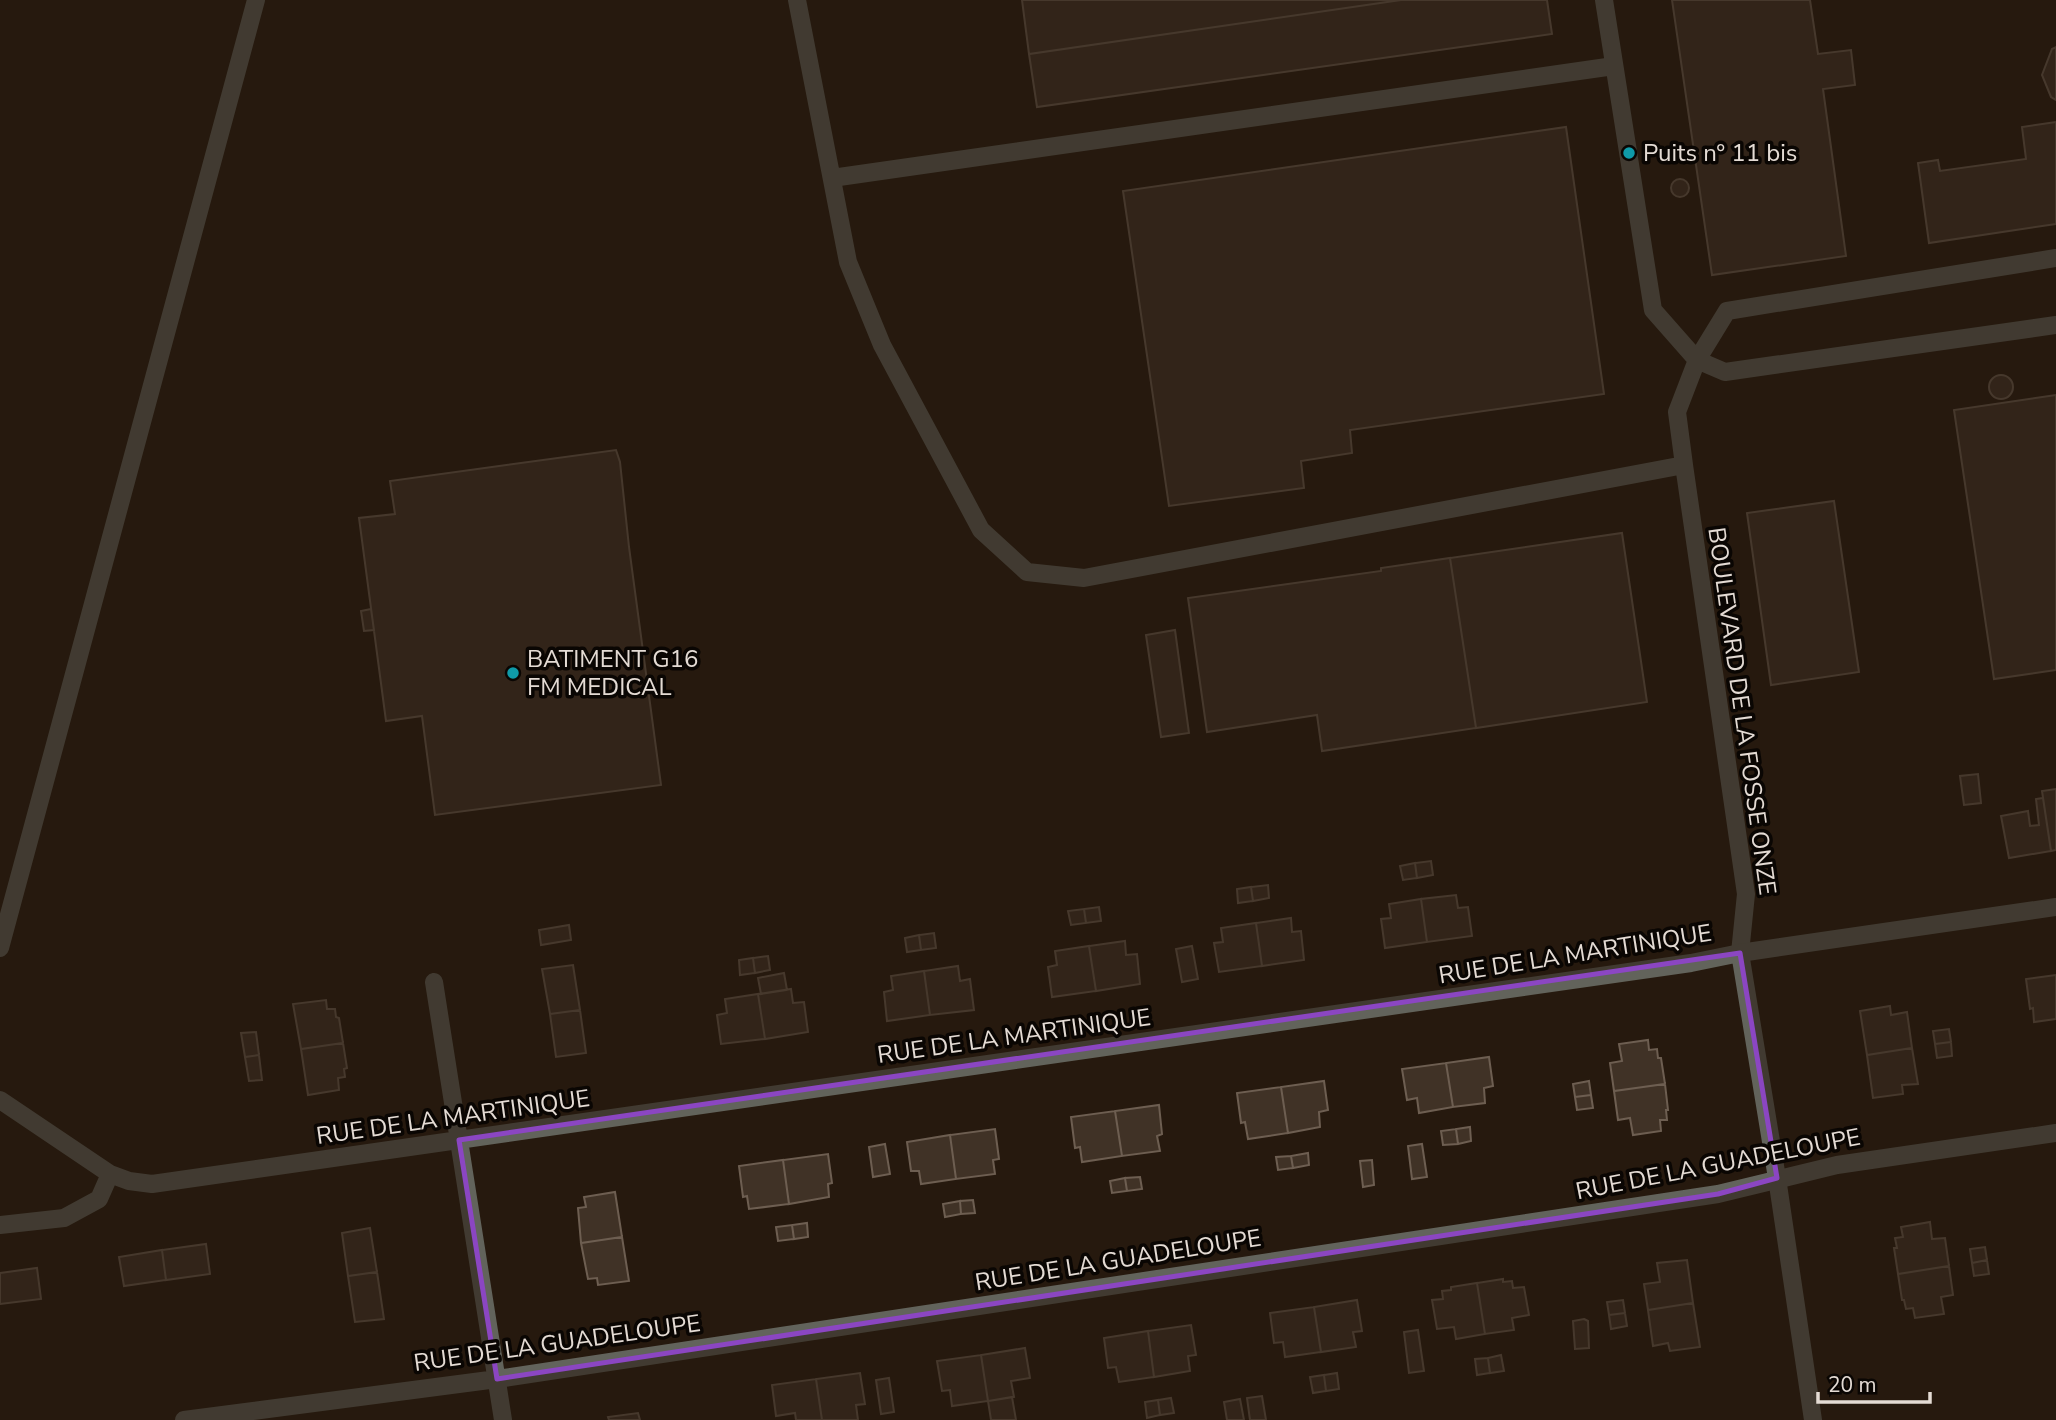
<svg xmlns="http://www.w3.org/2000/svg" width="2056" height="1420" font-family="'Nunito Sans',sans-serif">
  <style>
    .building { fill: #403226; stroke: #6d5e51; stroke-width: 2 }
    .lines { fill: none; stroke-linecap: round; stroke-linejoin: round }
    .lane { stroke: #62635b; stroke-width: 18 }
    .street { stroke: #62635b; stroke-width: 18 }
    .marked { fill: none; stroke: #8b46c2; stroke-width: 5; stroke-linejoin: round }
    .culture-dot { fill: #0f9aa8; stroke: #0a0603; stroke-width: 2.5 }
    .labels { text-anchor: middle; stroke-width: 7; stroke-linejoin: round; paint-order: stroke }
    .poi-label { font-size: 24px; fill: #e4dbd4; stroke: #0a0603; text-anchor: start }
    .street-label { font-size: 24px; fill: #e4dbd4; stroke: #0a0603 }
  </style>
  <rect width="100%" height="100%" fill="#26190e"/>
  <!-- building -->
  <path class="building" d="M 1022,0 L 1401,0 L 1029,54 Z
    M 1401,0 L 1547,0 L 1552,34 L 1037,107 L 1029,54 Z
    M 1672,0 L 1810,0 L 1818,54 L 1851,50 L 1855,85 L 1823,89 L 1846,256 L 1712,275 Z
    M 2056,47 L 2056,100 L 2051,97 L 2042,75 L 2052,49 Z
    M 2056,122 L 2056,224 L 1929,243 L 1918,163 L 1938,160 L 1940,171 L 2026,159 L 2022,127 Z
    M 1566,127 L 1604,394 L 1350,430 L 1352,453 L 1301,461 L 1304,488 L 1169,506 L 1123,191 Z
    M1671 188a9 9 0 1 1 18 0a9 9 0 1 1-18 0Z
    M1989 387a12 12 0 1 1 24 0a12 12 0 1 1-24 0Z
    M 2056,395 L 2056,670 L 1994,679 L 1954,410 Z
    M 616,450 L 620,462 L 629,547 L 661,785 L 435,815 L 422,716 L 386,721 L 359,518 L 395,514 L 390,481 Z
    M 1834,501 L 1859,672 L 1771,685 L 1747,513 Z
    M 1622,533 L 1647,702 L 1476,728 L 1450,558 Z
    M 1450,558 L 1476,728 L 1322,751 L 1317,715 L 1207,732 L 1188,598 L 1381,571 L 1381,568 Z
    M 371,609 L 374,630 L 364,631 L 361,611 Z
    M 1175,630 L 1189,733 L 1161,737 L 1146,635 Z
    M 1978,774 L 1981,803 L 1964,805 L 1960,776 Z
    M 2056,789 L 2056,850 L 2051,851 L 2042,791 Z
    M 2043,798 L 2051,851 L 2009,858 L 2001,816 L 2028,811 L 2030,826 L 2039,825 L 2036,799 Z
    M 1431,861 L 1433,875 L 1417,878 L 1415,863 Z
    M 1415,863 L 1417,878 L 1403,880 L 1400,866 Z
    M 1268,885 L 1269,898 L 1253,901 L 1251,887 Z
    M 1251,887 L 1253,901 L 1238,903 L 1237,889 Z
    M 1456,895 L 1458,908 L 1468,907 L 1472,936 L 1427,942 L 1421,899 Z
    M 1421,899 L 1427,942 L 1385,948 L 1381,919 L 1391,918 L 1389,904 Z
    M 1099,907 L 1101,921 L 1086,923 L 1084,909 Z
    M 1084,909 L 1086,923 L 1071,925 L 1068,911 Z
    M 1291,918 L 1292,932 L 1301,931 L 1304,960 L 1262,966 L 1256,923 Z
    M 1256,923 L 1262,966 L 1219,972 L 1214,943 L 1223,942 L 1221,928 Z
    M 569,925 L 571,940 L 541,945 L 539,930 Z
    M 934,933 L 936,948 L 921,950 L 919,935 Z
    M 919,935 L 921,950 L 907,952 L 905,938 Z
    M 1125,941 L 1126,955 L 1137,954 L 1140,984 L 1096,991 L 1089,946 Z
    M 1089,946 L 1096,991 L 1052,997 L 1048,967 L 1057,965 L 1055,951 Z
    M 1192,946 L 1198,979 L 1182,982 L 1176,949 Z
    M 768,956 L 770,970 L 755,973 L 753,958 Z
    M 753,958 L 755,973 L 740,975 L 739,960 Z
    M 573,965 L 580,1010 L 550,1014 L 542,969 Z
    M 958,966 L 960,981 L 970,979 L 974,1010 L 930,1015 L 924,971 Z
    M 924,971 L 930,1015 L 887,1021 L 884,992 L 893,990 L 891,976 Z
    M 784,973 L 787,990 L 761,994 L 758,978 Z
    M 2056,975 L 2056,1019 L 2034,1022 L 2033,1008 L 2030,1009 L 2026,979 Z
    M 791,989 L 793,1003 L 804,1002 L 808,1032 L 765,1039 L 758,994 Z
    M 758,994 L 765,1039 L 721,1044 L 717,1015 L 727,1013 L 725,999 Z
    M 326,1000 L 327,1009 L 335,1009 L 336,1017 L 339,1018 L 343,1043 L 301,1049 L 293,1004 Z
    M 1890,1006 L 1891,1015 L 1907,1012 L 1912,1048 L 1867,1055 L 1860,1011 Z
    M 580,1010 L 586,1053 L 556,1057 L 550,1014 Z
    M 1949,1029 L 1951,1042 L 1935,1044 L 1933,1031 Z
    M 256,1032 L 259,1055 L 245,1057 L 241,1033 Z
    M 1648,1040 L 1649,1050 L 1657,1049 L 1658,1058 L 1661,1058 L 1665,1084 L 1614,1091 L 1610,1063 L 1622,1061 L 1619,1044 Z
    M 1951,1042 L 1952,1056 L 1937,1058 L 1935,1044 Z
    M 343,1043 L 347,1068 L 344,1069 L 345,1077 L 338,1078 L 339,1090 L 308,1095 L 301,1049 Z
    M 1912,1048 L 1918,1084 L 1902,1085 L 1903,1094 L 1873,1098 L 1867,1055 Z
    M 259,1055 L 262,1080 L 249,1081 L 245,1057 Z
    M 1489,1057 L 1493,1086 L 1484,1088 L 1485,1103 L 1453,1107 L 1446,1063 Z
    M 1446,1063 L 1453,1107 L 1419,1113 L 1417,1098 L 1407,1100 L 1402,1069 Z
    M 1324,1081 L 1328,1110 L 1319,1112 L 1320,1127 L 1288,1133 L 1281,1087 Z
    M 1589,1081 L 1591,1095 L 1575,1097 L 1573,1084 Z
    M 1665,1084 L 1668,1110 L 1666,1110 L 1667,1120 L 1660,1120 L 1661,1131 L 1633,1135 L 1630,1118 L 1618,1120 L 1614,1091 Z
    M 1281,1087 L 1288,1133 L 1248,1139 L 1245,1122 L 1241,1123 L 1237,1093 Z
    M 1591,1095 L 1593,1108 L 1577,1110 L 1575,1097 Z
    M 1159,1105 L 1162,1134 L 1157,1136 L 1160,1151 L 1122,1156 L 1115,1111 Z
    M 1115,1111 L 1122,1156 L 1082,1162 L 1080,1147 L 1075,1148 L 1071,1117 Z
    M 1470,1127 L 1471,1141 L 1458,1144 L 1456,1129 Z
    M 995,1129 L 999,1159 L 993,1160 L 995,1174 L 956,1179 L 950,1135 Z
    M 1456,1129 L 1458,1144 L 1443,1145 L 1441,1131 Z
    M 950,1135 L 956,1179 L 921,1184 L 919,1171 L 911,1171 L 907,1142 Z
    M 885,1144 L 890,1174 L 873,1177 L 869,1147 Z
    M 1422,1144 L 1427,1177 L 1412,1179 L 1408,1146 Z
    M 1308,1153 L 1309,1165 L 1293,1168 L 1291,1156 Z
    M 828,1154 L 832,1183 L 828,1184 L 829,1197 L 789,1204 L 783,1160 Z
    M 1291,1156 L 1293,1168 L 1278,1170 L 1276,1157 Z
    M 783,1160 L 789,1204 L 749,1209 L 747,1196 L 743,1197 L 739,1166 Z
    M 1372,1160 L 1374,1185 L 1363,1187 L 1360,1161 Z
    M 1140,1177 L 1142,1189 L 1127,1191 L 1125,1178 Z
    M 1125,1178 L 1127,1191 L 1112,1193 L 1110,1181 Z
    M 615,1192 L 622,1237 L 581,1243 L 578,1208 L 586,1207 L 584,1197 Z
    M 973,1200 L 975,1213 L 961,1214 L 960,1201 Z
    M 960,1201 L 961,1214 L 945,1217 L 943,1204 Z
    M 1930,1222 L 1932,1239 L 1945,1238 L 1949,1266 L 1898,1274 L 1894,1248 L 1897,1248 L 1895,1238 L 1903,1237 L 1901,1227 Z
    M 807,1223 L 808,1237 L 794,1239 L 792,1225 Z
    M 792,1225 L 794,1239 L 778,1241 L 776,1227 Z
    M 370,1228 L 377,1272 L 348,1276 L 342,1233 Z
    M 622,1237 L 629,1281 L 598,1285 L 597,1278 L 588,1279 L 581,1243 Z
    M 206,1244 L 210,1274 L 166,1280 L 162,1250 Z
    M 1985,1247 L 1987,1260 L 1972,1263 L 1970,1249 Z
    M 162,1250 L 166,1280 L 124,1286 L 119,1257 Z
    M 1687,1260 L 1693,1303 L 1648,1310 L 1644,1284 L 1660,1282 L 1657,1263 Z
    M 1987,1260 L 1989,1274 L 1974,1276 L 1972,1263 Z
    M 1949,1266 L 1953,1295 L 1941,1297 L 1944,1314 L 1915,1318 L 1913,1308 L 1906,1309 L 1904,1300 L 1902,1300 L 1898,1274 Z
    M 37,1268 L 41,1299 L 0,1304 L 0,1273 Z
    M 377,1272 L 384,1319 L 355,1322 L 348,1276 Z
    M 1503,1279 L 1503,1282 L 1512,1281 L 1513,1288 L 1524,1287 L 1529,1315 L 1512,1318 L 1514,1330 L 1485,1334 L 1477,1283 Z
    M 1477,1283 L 1485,1334 L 1456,1339 L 1454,1327 L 1437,1329 L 1432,1300 L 1443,1299 L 1442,1291 L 1451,1290 L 1451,1287 Z
    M 1357,1300 L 1362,1331 L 1353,1332 L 1356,1347 L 1321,1352 L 1314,1307 Z
    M 1623,1300 L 1625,1313 L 1609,1315 L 1607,1302 Z
    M 1693,1303 L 1700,1347 L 1670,1351 L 1668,1343 L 1653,1346 L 1648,1310 Z
    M 1314,1307 L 1321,1352 L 1285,1357 L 1283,1342 L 1274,1343 L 1270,1313 Z
    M 1625,1313 L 1627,1326 L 1611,1329 L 1609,1315 Z
    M 1584,1319 L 1588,1321 L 1589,1348 L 1575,1349 L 1573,1321 Z
    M 1191,1325 L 1196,1355 L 1188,1356 L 1190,1371 L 1154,1377 L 1148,1331 Z
    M 1418,1330 L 1424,1371 L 1409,1373 L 1404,1332 Z
    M 1148,1331 L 1154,1377 L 1119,1382 L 1116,1367 L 1108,1368 L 1104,1338 Z
    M 1025,1348 L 1030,1378 L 1011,1381 L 1014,1397 L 988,1401 L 981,1355 Z
    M 981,1355 L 988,1401 L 952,1406 L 950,1390 L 942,1391 L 937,1361 Z
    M 1501,1355 L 1504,1371 L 1490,1373 L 1488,1358 Z
    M 1488,1358 L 1490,1373 L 1477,1375 L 1475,1359 Z
    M 860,1373 L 865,1404 L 856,1405 L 858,1420 L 822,1420 L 816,1379 Z
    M 1337,1373 L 1339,1389 L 1326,1391 L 1324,1375 Z
    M 1324,1375 L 1326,1391 L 1313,1393 L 1310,1377 Z
    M 889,1378 L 894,1412 L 881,1414 L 876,1380 Z
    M 816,1379 L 822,1420 L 796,1420 L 795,1413 L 776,1416 L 772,1385 Z
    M 1262,1396 L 1266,1420 L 1250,1420 L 1247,1398 Z
    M 1012,1397 L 1016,1420 L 991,1420 L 988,1401 Z
    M 1171,1398 L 1174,1413 L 1160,1415 L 1158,1400 Z
    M 1240,1399 L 1244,1420 L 1227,1420 L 1224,1402 Z
    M 1158,1400 L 1160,1415 L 1147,1418 L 1145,1402 Z
    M 638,1413 L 640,1420 L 609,1420 L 608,1417 Z"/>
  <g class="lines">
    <!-- lane -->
    <path class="lane" d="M 797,0 L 848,262 L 882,345 L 981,530 L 1027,572 L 1084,578 L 1684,465 L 1677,412 L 1697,360 L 1727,311 L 2056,258
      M 1604,0 L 1653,310 L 1697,360 L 1725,372 L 2056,325
      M 832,178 L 1614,66
      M 1684,465 L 1746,894 L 1740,953
      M 0,948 L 256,0"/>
    <!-- street -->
    <path class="street" d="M 1740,953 L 1777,1178 L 1813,1420
      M 434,982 L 503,1420
      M 0,1100 L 110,1174
      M 0,1225 L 64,1218 L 99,1199 L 110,1174 L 129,1181 L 152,1184 L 1691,963 L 1740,953 L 2056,907
      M 184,1420 L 497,1379 L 1718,1194 L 1837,1165 L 2056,1133"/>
  </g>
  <!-- marked area -->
  <path d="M0 0H2056V1420H0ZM 1740,953 L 1777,1178 L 1718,1194 L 497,1379 L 459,1140 Z" fill="#26190e" fill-opacity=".55" fill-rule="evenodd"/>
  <path class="marked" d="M 1740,953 L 1777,1178 L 1718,1194 L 497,1379 L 459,1140 Z"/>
  <!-- markers -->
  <g class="culture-dot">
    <circle cx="1629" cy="153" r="7"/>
    <circle cx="513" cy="673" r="7"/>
  </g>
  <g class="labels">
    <!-- poi labels -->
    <g class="poi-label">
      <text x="1643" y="161">Puits n° 11 bis</text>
      <text x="527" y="667">BATIMENT G16<tspan x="527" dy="28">FM MEDICAL</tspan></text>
    </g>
    <!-- street labels -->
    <g class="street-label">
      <text transform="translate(1742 711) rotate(82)" y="8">BOULEVARD DE LA FOSSE ONZE</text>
      <text transform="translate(1575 954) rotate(-9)" y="8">RUE DE LA MARTINIQUE</text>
      <text transform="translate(1014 1036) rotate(-8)" y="8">RUE DE LA MARTINIQUE</text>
      <text transform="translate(453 1117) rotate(-8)" y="8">RUE DE LA MARTINIQUE</text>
      <text transform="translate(1718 1164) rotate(-11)" y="8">RUE DE LA GUADELOUPE</text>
      <text transform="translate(1118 1260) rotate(-9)" y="8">RUE DE LA GUADELOUPE</text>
      <text transform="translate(557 1343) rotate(-8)" y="8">RUE DE LA GUADELOUPE</text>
    </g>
  </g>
  <!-- scale -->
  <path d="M1818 1392v10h112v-10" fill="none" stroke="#e4dbd4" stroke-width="3.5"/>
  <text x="1828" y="1392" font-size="21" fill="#e4dbd4" stroke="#0a0603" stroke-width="5" paint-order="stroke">20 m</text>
</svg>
